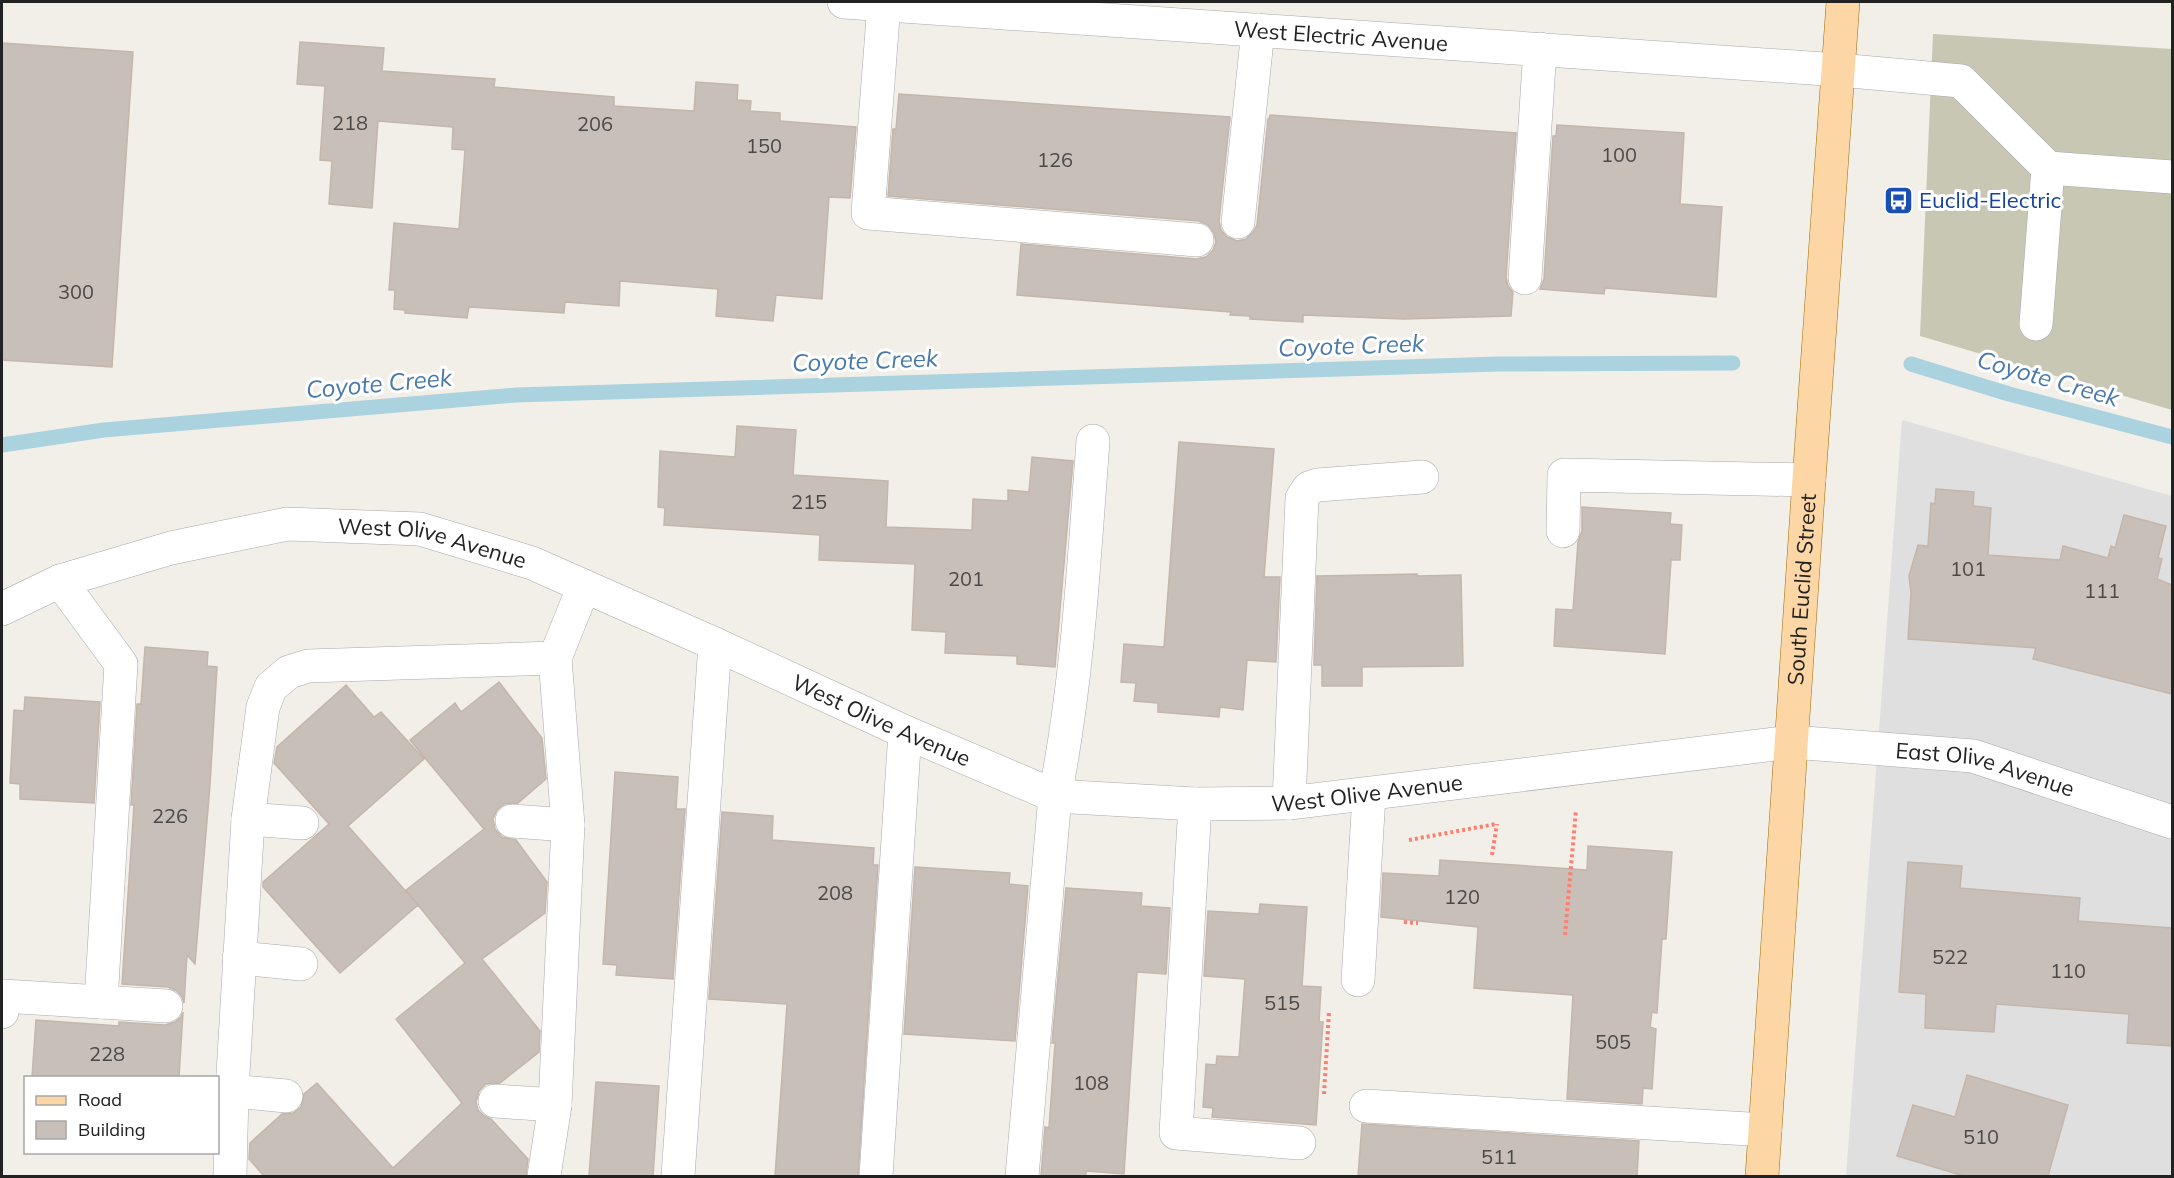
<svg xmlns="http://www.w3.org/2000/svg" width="2174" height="1178" font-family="Mulish,sans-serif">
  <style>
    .residential { fill: #e0dfdf }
    .construction { fill: #c7c7b4 }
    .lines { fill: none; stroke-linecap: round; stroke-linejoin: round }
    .stream { stroke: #aad3df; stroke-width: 15 }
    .building { fill: #c7bfb8; stroke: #c4b6ab; stroke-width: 1.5 }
    .minor-casing { stroke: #a9a9a9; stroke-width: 34 }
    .major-casing { stroke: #a06b00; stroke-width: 34 }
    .path { stroke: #fa8072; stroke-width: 4; stroke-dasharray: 3 3; stroke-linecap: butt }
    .minor { stroke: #fff; stroke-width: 33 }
    .major { stroke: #fcd6a4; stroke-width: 33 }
    .labels { text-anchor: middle; stroke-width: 6; stroke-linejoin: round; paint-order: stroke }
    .number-label { font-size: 20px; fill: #4b4948 }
    .street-label { font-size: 22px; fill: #222; stroke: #fff }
    .transit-label { font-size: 22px; fill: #164399; stroke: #fff; text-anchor: start }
    .water-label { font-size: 24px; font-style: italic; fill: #4a7aab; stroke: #fff }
  </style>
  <rect width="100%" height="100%" fill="#f2efe9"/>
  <!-- residential -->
  <path class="residential" d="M 1902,420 L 2172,496 L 2172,1176 L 1846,1176 Z"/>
  <!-- construction -->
  <path class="construction" d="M 1933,34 L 2172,49 L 2172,410 L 1920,336 Z"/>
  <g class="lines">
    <!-- stream -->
    <path class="stream" d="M 1911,364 L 2009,394 L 2172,437
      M 2,445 L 104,430 L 516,395 L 1498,364 L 1733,363"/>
  </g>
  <!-- building -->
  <path class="building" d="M 300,42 L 384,48 L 382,71 L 495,79 L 494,87 L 614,97 L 614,106 L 694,111 L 696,82 L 738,85 L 737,100 L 751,101 L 750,111 L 780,113 L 780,121 L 856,127 L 850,198 L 829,197 L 822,299 L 776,295 L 773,321 L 716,316 L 718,289 L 620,281 L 619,306 L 565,302 L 564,313 L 469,307 L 467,318 L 405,313 L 405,310 L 394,309 L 395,290 L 389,290 L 394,223 L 459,229 L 465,150 L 452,149 L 453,127 L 378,121 L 372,208 L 329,204 L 332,161 L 320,160 L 325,86 L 297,84 Z
    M 2,43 L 133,52 L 112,367 L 2,360 Z
    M 899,94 L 1230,117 L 1219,221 L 1221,230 L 1227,237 L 1237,241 L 1246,239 L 1253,232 L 1257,225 L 1268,119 L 1269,119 L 1270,115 L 1516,133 L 1506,277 L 1508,286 L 1513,292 L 1511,316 L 1404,319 L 1303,315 L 1303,322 L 1250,319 L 1250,316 L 1230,315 L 1231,312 L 1017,295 L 1021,244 L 1196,259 L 1206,257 L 1213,250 L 1216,242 L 1214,233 L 1208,225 L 1199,221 L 888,196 L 893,129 L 896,129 Z
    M 1557,125 L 1684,133 L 1680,204 L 1722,207 L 1716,297 L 1605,288 L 1604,294 L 1540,289 L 1544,279 L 1553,136 L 1556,136 Z
    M 737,426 L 796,430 L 793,475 L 888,481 L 886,527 L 972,530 L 973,499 L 1008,501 L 1008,490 L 1029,492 L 1032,457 L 1073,461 L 1055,667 L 1017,664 L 1017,656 L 945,653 L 946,632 L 912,630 L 915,564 L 819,560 L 820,535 L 664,525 L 665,508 L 658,507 L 660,451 L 735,457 Z
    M 1179,442 L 1274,449 L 1264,577 L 1280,577 L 1276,662 L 1247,660 L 1243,710 L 1220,707 L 1219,717 L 1158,712 L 1158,703 L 1134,701 L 1136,683 L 1121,682 L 1124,644 L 1164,647 Z
    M 1936,489 L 1974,492 L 1973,506 L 1991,508 L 1988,555 L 2060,560 L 2063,546 L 2108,558 L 2111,546 L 2115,548 L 2124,515 L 2166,526 L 2158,558 L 2162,559 L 2157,579 L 2172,585 L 2172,694 L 2033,659 L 2036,648 L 1908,639 L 1911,593 L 1909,576 L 1918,545 L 1928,546 L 1931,503 L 1935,504 Z
    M 1582,507 L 1671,513 L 1670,524 L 1682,525 L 1680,560 L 1671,560 L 1665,654 L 1554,646 L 1556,609 L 1573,610 L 1578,542 L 1582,531 Z
    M 1417,574 L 1417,576 L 1461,575 L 1463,666 L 1362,667 L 1362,686 L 1322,686 L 1322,665 L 1314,665 L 1317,576 Z
    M 145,647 L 208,652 L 207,666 L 217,667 L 210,785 L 195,964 L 187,955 L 184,1003 L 182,997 L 177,991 L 168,987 L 122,984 L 134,805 L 131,805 L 137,704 L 141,704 Z
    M 499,682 L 542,738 L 546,779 L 518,803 L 504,804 L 497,810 L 493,819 L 495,829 L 502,837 L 516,840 L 547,882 L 545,913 L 482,959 L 540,1031 L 539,1052 L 500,1083 L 486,1084 L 479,1091 L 476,1102 L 478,1110 L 484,1116 L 491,1119 L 528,1159 L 526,1176 L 264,1176 L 249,1159 L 250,1143 L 282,1114 L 293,1113 L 301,1107 L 304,1094 L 317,1083 L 393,1168 L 462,1103 L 396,1019 L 465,963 L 418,905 L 340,973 L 263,887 L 263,882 L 329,824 L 274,763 L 277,747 L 346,685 L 374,717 L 381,712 L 424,759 L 348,826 L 418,905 L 406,890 L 484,829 L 410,740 L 455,703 L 461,712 Z
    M 25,697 L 100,702 L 94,803 L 20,799 L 20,784 L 10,783 L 14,710 L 24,711 Z
    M 615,772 L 678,777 L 676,809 L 685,809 L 673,979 L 616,975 L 617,965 L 603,964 Z
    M 722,812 L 773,816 L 772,840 L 874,848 L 873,865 L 878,865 L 858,1176 L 775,1176 L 787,1004 L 709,999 Z
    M 1588,846 L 1672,852 L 1666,939 L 1662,939 L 1657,1013 L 1652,1012 L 1650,1027 L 1656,1029 L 1652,1089 L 1643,1088 L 1642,1104 L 1567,1099 L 1573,995 L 1474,988 L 1478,927 L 1381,917 L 1383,873 L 1439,876 L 1440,860 L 1587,870 Z
    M 1908,862 L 1962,866 L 1960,888 L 2080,898 L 2078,921 L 2172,928 L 2172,1046 L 2127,1043 L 2129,1014 L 1996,1004 L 1994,1032 L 1925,1028 L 1926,994 L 1899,992 Z
    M 915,867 L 1010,873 L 1009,884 L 1028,886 L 1015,1041 L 904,1034 Z
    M 1066,888 L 1142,893 L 1141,906 L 1170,908 L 1166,974 L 1137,972 L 1124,1174 L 1086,1171 L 1086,1176 L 1041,1176 L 1045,1127 L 1049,1128 L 1055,1043 L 1052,1043 Z
    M 1260,904 L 1307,907 L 1302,986 L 1321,987 L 1319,1022 L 1323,1022 L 1316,1125 L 1212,1117 L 1213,1108 L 1203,1107 L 1206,1064 L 1216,1065 L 1217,1056 L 1239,1057 L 1245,979 L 1204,976 L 1208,911 L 1259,914 Z
    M 183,1012 L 179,1077 L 32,1077 L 36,1020 L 119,1026 L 119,1022 L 165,1025 L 175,1022 L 181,1017 Z
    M 1967,1075 L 2068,1105 L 2048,1176 L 1964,1176 L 1897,1156 L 1913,1105 L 1955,1117 Z
    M 596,1082 L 659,1086 L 653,1176 L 589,1176 Z
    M 1362,1124 L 1639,1141 L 1637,1176 L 1358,1176 Z"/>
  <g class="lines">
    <defs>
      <g id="minor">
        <path id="s1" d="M 844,2 L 1839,70 L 1961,81 L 2048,168 L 2172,177"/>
        <path d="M 884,4 L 868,213 L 1197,240"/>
        <path d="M 1238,222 L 1258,30"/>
        <path d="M 1525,278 L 1540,49"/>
        <path d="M 2036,324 L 2048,168"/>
        <path d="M 1563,531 L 1564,475 L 1809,480"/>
        <path id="s2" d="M 2,609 L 60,581 L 171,548 L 287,524 L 420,529 L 532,563 L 715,644 L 905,732 L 1055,796 L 1195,804 L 1289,803 L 1792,742 L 1973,756 L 2172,822"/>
        <path d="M 1289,803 L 1302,498 L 1309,488 L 1318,485 L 1422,477"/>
        <path d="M 1195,804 L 1176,1133 L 1299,1143"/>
        <path d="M 248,819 L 302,823"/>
        <path d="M 512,821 L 568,825"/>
        <path d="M 239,958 L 301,964"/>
        <path d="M 1358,980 L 1369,795"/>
        <path d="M 101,1002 L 166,1006"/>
        <path d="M 2,1012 L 3,996 L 101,1002 L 121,664 L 60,581"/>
        <path d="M 232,1091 L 286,1096"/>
        <path d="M 495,1101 L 555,1105"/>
        <path d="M 1366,1106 L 1765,1130"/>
        <path d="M 230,1176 L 232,1091 L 248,819 L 263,707 L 271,687 L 289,672 L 308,666 L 555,658"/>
        <path d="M 544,1176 L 555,1105 L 568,825 L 555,658 L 584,586"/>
        <path d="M 678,1176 L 715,644"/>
        <path d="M 876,1176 L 905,732"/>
        <path d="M 1022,1176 L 1055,796 C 1078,678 1084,560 1093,441"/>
      </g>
      <g id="major">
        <path id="s3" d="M 1762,1176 L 1809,480 L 1843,2"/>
      </g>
    </defs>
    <!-- minor casing -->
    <use href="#minor" class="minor-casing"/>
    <!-- major casing -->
    <use href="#major" class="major-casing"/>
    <!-- path -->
    <path class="path" d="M 1409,840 L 1496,824
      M 1492,855 L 1497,824
      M 1404,922 L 1418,923
      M 1565,935 L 1576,810
      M 1324,1094 L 1329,1012"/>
    <!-- minor -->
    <use href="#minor" class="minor"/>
    <!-- major -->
    <use href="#major" class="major"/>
  </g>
  <!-- icons -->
  <defs>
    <symbol id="bus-square" viewBox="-11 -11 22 22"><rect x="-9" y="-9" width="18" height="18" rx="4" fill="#1a4fb4" stroke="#fff"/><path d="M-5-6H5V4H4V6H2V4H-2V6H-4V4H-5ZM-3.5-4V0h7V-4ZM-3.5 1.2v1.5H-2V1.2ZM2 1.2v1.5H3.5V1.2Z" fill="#fff"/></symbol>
  </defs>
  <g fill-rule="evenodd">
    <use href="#bus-square" x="1882" y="184" width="33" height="33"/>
  </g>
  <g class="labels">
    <!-- number labels -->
    <g class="number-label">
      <text x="350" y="130">218</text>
      <text x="595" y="131">206</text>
      <text x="764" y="153">150</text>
      <text x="1619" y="162">100</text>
      <text x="1055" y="167">126</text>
      <text x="76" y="299">300</text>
      <text x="809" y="509">215</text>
      <text x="1968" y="576">101</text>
      <text x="966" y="586">201</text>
      <text x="2102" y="598">111</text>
      <text x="170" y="823">226</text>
      <text x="835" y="900">208</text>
      <text x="1462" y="904">120</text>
      <text x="1950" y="964">522</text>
      <text x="2068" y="978">110</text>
      <text x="1282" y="1010">515</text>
      <text x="1613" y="1049">505</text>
      <text x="107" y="1061">228</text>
      <text x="1091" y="1090">108</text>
      <text x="1981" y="1144">510</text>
      <text x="1499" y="1164">511</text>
    </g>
    <!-- street labels -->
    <g class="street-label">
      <text dy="8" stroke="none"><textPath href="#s1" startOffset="498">West Electric Avenue</textPath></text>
      <text dy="8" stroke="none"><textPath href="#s2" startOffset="446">West Olive Avenue</textPath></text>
      <text dy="8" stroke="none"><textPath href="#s3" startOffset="588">South Euclid Street</textPath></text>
      <text dy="8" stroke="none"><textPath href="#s2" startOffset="932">West Olive Avenue</textPath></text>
      <text dy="8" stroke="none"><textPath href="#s2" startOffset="2058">East Olive Avenue</textPath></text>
      <text dy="8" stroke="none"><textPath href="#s2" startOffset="1434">West Olive Avenue</textPath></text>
    </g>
    <!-- transit labels -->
    <g class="transit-label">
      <text x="1919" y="208">Euclid-Electric</text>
    </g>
    <!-- water labels -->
    <g class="water-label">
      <text transform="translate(1351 346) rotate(-2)" y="8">Coyote Creek</text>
      <text transform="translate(865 361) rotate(-2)" y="8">Coyote Creek</text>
      <text transform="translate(2048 379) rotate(16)" y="8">Coyote Creek</text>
      <text transform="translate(379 384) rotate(-5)" y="8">Coyote Creek</text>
    </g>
  </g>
  <!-- border -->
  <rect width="2174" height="1178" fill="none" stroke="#222222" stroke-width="6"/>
  <!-- legend -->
  <rect x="24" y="1076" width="195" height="78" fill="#ffffff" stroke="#a7a7a7" stroke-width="1.5"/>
  <rect x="36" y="1096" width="30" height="9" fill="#fcd6a4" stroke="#a7a7a7" stroke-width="1.5"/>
  <text x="78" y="1106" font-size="18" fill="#222222">Road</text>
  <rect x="36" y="1121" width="30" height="18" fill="#c7bfb8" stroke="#a7a7a7" stroke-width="1.5"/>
  <text x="78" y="1136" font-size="18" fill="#222222">Building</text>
</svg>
